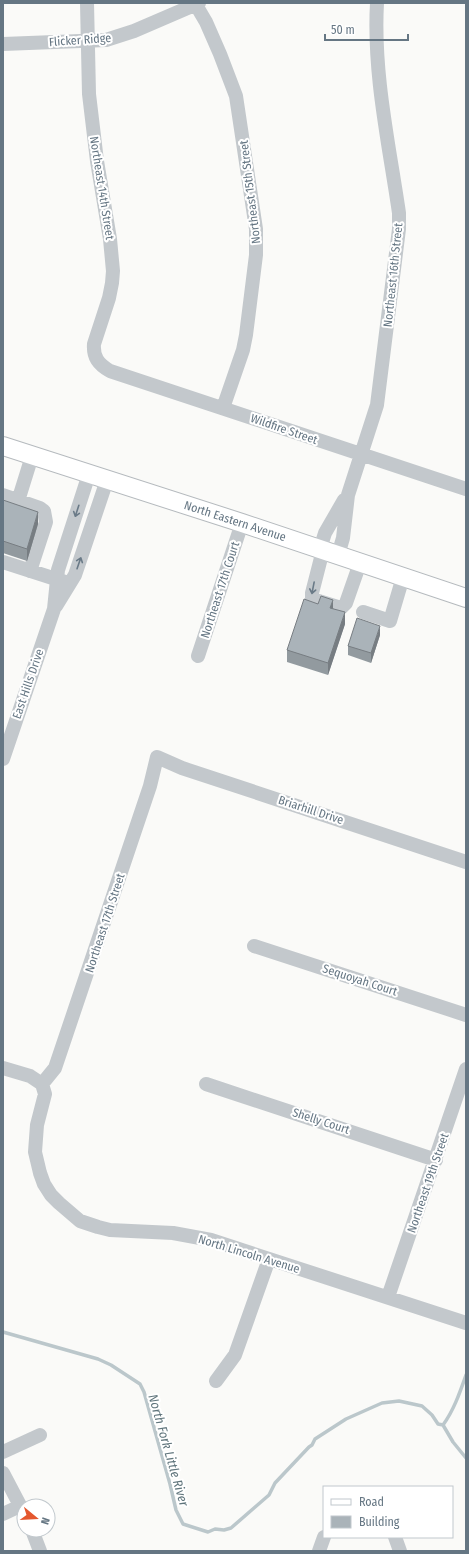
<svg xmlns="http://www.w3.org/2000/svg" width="469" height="1554" font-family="'Fira Sans Condensed',sans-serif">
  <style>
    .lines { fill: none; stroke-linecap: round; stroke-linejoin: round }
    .stream { stroke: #bbc7cb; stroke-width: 3.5 }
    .major-casing { stroke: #b5babe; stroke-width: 20 }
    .minor { stroke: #c3c8cc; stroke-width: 14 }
    .major { stroke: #fff; stroke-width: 18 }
    .wall { fill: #929a9f }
    .shaded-wall { fill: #777d82 }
    .building { fill: #aab3b9; stroke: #777d82 }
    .oneway { stroke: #6a7a87 }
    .labels { text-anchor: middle; stroke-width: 4; stroke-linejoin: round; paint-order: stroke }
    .street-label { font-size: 12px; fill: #657683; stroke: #fff }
    .water-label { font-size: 13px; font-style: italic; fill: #60757c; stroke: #fff }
  </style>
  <rect width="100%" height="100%" fill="#fafaf8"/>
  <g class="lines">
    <!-- stream -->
    <path class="stream" d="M 3,1332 L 98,1359 L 111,1365 L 140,1384 L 144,1392 L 170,1484 L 176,1510 L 183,1524 L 208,1532 L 215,1529 L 224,1530 L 231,1528 L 269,1495 L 275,1483 L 309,1447 L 312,1445 L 315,1439 L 346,1419 L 382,1403 L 399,1401 L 422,1406 L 432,1415 L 438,1424 L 443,1425 L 453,1442 L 466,1458
      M 443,1425 C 454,1410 460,1392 466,1375"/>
    <defs>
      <path id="major" d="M 3,446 L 242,523 L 466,598"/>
    </defs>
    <!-- major casing -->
    <use href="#major" class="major-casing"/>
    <!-- minor -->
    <path class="minor" d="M 87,3 L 89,94 L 97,161 L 110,239 L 113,271 L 112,283 L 109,298 L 94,344 C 93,357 98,364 110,371 L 466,489
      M 196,5 L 206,22 L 220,54 L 236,96 L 256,229 L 256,255 L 246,335 L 243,350 L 223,408
      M 3,44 L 106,40 L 134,31 L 199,3
      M 3,495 L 40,508 L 44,511 L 46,522 L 30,571
      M 18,501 L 32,456
      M 320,549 L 325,533 L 344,500
      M 323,550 L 312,593 L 312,599 L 341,608 L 346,603 L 360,563
      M 338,555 L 343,538 L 348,495 L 377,405 L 399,229 L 399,213 C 389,144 373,73 377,3
      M 3,562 L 65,582
      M 56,606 L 75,575 L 107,480
      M 363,612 L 390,621 L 403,577
      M 198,656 L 242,523
      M 3,759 L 54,609 L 58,570 L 89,474
      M 254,946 L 466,1015
      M 3,1068 L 30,1076 L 42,1084 L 45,1094 L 37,1125 L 35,1152 L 40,1173 L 44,1184 L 51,1195 L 59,1203 L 80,1221 L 98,1227 L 110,1230 L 173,1233 L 211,1240 L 466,1323
      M 42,1084 L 55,1068 L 150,786 L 157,757 L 182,768 L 466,862
      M 206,1084 L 436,1160
      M 388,1297 L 466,1069
      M 216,1381 L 235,1355 L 269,1259
      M 3,1452 L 40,1435
      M 3,1473 L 24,1513
      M 3,1514 L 20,1506
      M 32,1530 L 40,1551
      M 395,1537 L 400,1551
      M 319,1551 L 324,1537"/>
    <!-- major -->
    <use href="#major" class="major"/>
  </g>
  <!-- wall -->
  <path class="wall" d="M 3,500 L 38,524 L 27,561 L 3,553 Z
    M 318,604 L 333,608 L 345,624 L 328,675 L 287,662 L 287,650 Z
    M 380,635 L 371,663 L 348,655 L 348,646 Z"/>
  <!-- shaded-wall -->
  <path class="shaded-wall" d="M 38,512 L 38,524 L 27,561 L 27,549 Z
    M 333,600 L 333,612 L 330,608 Z
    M 345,612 L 345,624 L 328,675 L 328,663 Z
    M 380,626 L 380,635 L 371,663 L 371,653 Z"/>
  <!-- building -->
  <path class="building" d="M 3,500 L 38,512 L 27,549 L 3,541 Z
    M 321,596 L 333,600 L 330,608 L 345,612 L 328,663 L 287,650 L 304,599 L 318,604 Z
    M 357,618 L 380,626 L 371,653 L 348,646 Z"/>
  <!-- one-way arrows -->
  <defs><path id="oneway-shaft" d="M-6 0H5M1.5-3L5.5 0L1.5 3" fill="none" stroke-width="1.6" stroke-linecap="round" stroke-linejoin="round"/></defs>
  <g class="oneway">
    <use href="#oneway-shaft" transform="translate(77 511) rotate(108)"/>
    <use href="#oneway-shaft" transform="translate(79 563) rotate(-71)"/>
    <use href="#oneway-shaft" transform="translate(313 588) rotate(101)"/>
  </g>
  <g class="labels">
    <!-- street labels -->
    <g class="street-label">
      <text transform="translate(80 40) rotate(-4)" y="4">Flicker Ridge</text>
      <text transform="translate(102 188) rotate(81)" y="4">Northeast 14th Street</text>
      <text transform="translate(250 192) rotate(-97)" y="4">Northeast 15th Street</text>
      <text transform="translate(393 275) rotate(-84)" y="4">Northeast 16th Street</text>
      <text transform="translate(284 429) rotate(19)" y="4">Wildfire Street</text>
      <text transform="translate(235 521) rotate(18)" y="4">North Eastern Avenue</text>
      <text transform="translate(220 590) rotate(-72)" y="4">Northeast 17th Court</text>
      <text transform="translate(28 684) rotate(-71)" y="4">East Hills Drive</text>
      <text transform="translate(311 810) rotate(18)" y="4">Briarhill Drive</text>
      <text transform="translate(105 923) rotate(-72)" y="4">Northeast 17th Street</text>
      <text transform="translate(360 980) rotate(18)" y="4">Sequoyah Court</text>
      <text transform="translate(321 1121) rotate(18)" y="4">Shelly Court</text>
      <text transform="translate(428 1183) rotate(-71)" y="4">Northeast 19th Street</text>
      <text transform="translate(249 1254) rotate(17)" y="4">North Lincoln Avenue</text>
    </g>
    <!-- water labels -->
    <g class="water-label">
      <text transform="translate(169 1450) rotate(74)" y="5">North Fork Little River</text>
    </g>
  </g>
  <!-- border -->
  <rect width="469" height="1554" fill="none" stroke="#657683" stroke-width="8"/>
  <!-- legend -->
  <rect x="323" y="1486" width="130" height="52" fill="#ffffff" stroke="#c1c8cd"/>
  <rect x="331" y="1499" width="20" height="6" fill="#ffffff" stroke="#c1c8cd"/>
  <text x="359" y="1506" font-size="12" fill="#657683">Road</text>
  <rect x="331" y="1516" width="20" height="12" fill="#aab3b9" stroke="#c1c8cd"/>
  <text x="359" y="1526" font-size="12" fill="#657683">Building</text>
  <!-- north arrow -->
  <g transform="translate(36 1518) rotate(108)"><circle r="19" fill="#ffffff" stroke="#c1c8cd"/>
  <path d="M0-3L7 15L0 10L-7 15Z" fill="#e4572e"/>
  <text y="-6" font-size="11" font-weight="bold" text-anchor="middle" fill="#657683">N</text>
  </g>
  <!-- scale -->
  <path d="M325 34v6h83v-6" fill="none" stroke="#657683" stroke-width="2"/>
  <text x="331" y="34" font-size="12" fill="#657683" stroke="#ffffff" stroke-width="3" paint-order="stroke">50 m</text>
</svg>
